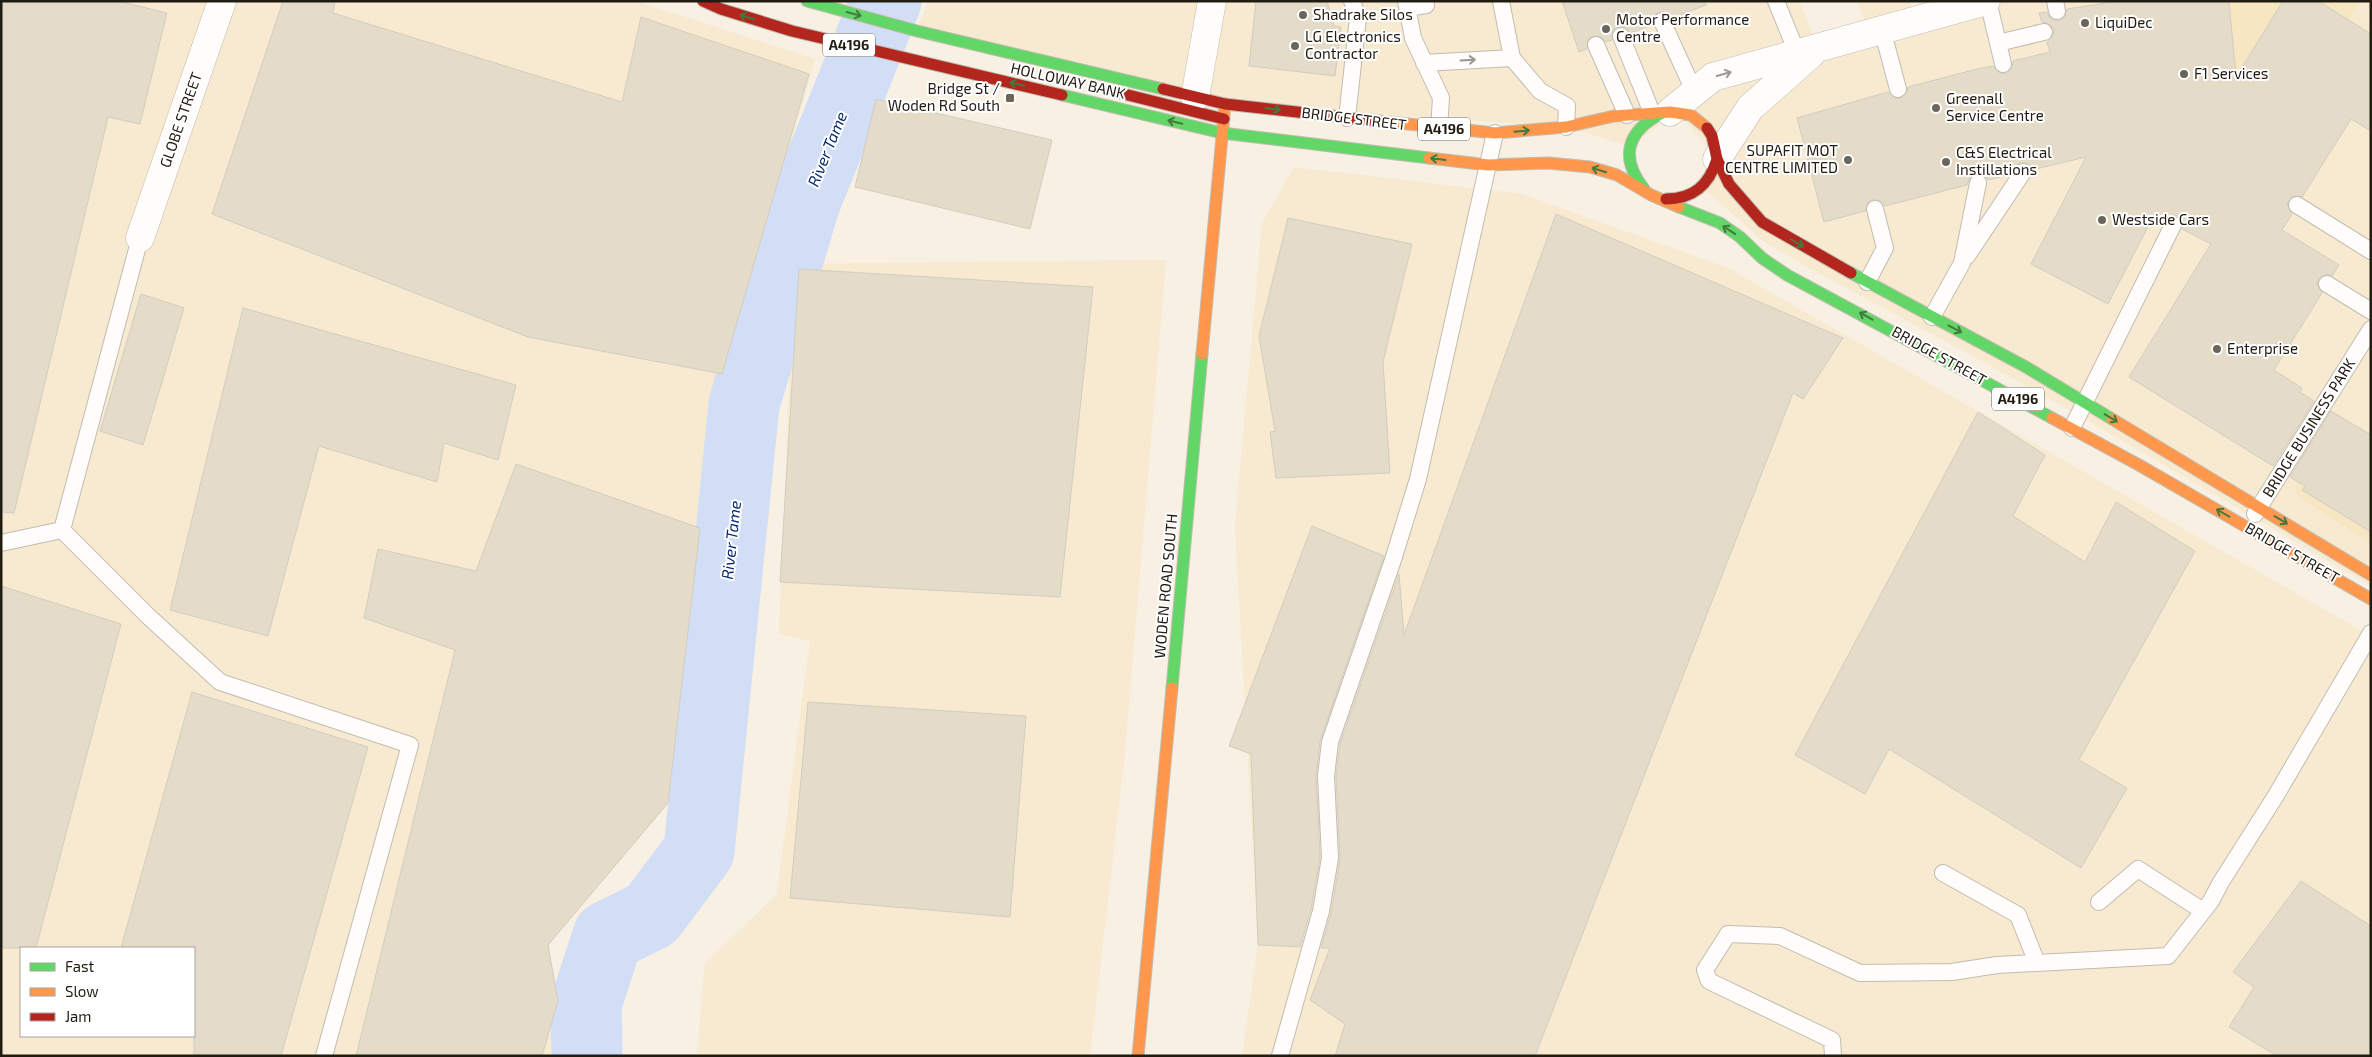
<svg xmlns="http://www.w3.org/2000/svg" width="2372" height="1057" font-family="'Exo 2',sans-serif">
  <style>
    .built { fill: #f7ead0; fill-rule: evenodd }
    .green { fill: #f6e6c2 }
    .lines { fill: none; stroke-linecap: round; stroke-linejoin: round }
    .river { stroke: #d1def6; stroke-width: 71 }
    .building { fill: #e4dbc8; stroke: #d2cdc1 }
    .lane-casing { stroke: #c2bcb0; stroke-width: 18 }
    .street-casing { stroke: #c2bcb0; stroke-width: 29 }
    .fast-casing { stroke: #c2bcb0; stroke-width: 13 }
    .slow-casing { stroke: #c2bcb0; stroke-width: 13 }
    .jam-casing { stroke: #c2bcb0; stroke-width: 13 }
    .lane { stroke: #fefdfb; stroke-width: 16 }
    .street { stroke: #fefdfb; stroke-width: 28 }
    .fast { stroke: #63d668; stroke-width: 11 }
    .slow { stroke: #ff974d; stroke-width: 11 }
    .jam { stroke: #b3261e; stroke-width: 11 }
    .oneway { stroke: #42793c }
    .oneway2 { stroke: #9b9892 }
    .poi-dot { fill: #6c665a; stroke: #fff; stroke-width: 2 }
    .labels { text-anchor: middle; stroke-width: 4; stroke-linejoin: round; paint-order: stroke }
    .shield { fill: #fff; stroke: #646058; stroke-width: 1 }
    .shield-label { font-size: 14px; font-weight: bold; fill: #211c11 }
    .poi-label { font-size: 15px; fill: #211c11; stroke: #fff; text-anchor: start }
    .street-label { font-size: 15px; fill: #211c11; stroke: #fff }
    .water-label { font-size: 16px; font-style: italic; fill: #05296f; stroke: #fff }
  </style>
  <rect width="100%" height="100%" fill="#f7f0e3"/>
  <!-- built -->
  <path class="built" d="M 1,1 L 636,1 L 815,59 L 719,402 L 668,803 L 548,944 L 556,1011 L 552,1056 L 1,1056 ZM 21,948 L 194,948 L 194,1036 L 21,1036 Z
    M 928,1 L 1800,1 L 1818,48 L 1869,33 L 1857,1 L 1910,1 L 1917,19 L 1986,1 L 2371,1 L 2371,586 L 2090,422 L 1969,354 L 1814,271 L 1763,241 L 1703,188 L 1717,159 L 1678,112 L 1629,146 L 1566,127 L 1225,104 L 917,31 Z
    M 1294,167 L 1522,194 L 1728,268 L 2371,636 L 2371,1056 L 1242,1056 L 1258,945 L 1235,527 L 1262,223 Z
    M 1166,260 L 1125,752 L 1090,1056 L 697,1056 L 705,963 L 777,894 L 810,641 L 779,634 L 794,264 Z"/>
  <!-- green -->
  <path class="green" d="M 2229,1 L 2283,1 L 2184,160 L 2235,63 Z
    M 2318,1 L 2360,1 L 2348,20 Z
    M 2305,468 L 2313,473 L 2302,490 L 2371,532 L 2371,543 L 2298,497 C 2292,485 2298,479 2305,468 Z"/>
  <g class="lines">
    <!-- river -->
    <path class="river" d="M 587,1056 L 586,1004 L 608,936 L 651,915 L 699,851 L 744,404 L 805,202 L 886,1"/>
  </g>
  <!-- building -->
  <path class="building" d="M 1,1 L 118,1 L 167,13 L 140,124 L 108,117 L 14,513 L 1,512 Z
    M 283,1 L 335,1 L 333,13 L 622,102 L 641,17 L 809,74 L 722,374 L 528,337 L 212,214 Z
    M 1256,1 L 1327,1 L 1334,26 L 1341,27 L 1335,76 L 1249,66 Z
    M 1562,1 L 1706,1 L 1706,5 L 1672,18 L 1667,13 L 1658,12 L 1654,16 L 1653,25 L 1630,33 L 1627,28 L 1618,27 L 1613,30 L 1612,40 L 1606,42 L 1601,37 L 1592,36 L 1588,40 L 1587,49 L 1579,52 Z
    M 2119,1 L 2229,1 L 2236,77 L 2283,1 L 2318,1 L 2371,34 L 2371,131 L 2351,119 L 2302,197 L 2293,196 L 2287,204 L 2292,214 L 2282,230 L 2339,265 L 2332,276 L 2327,274 L 2319,278 L 2317,284 L 2322,293 L 2274,370 L 2302,388 L 2300,392 L 2314,401 L 2273,466 L 2129,377 L 2211,244 L 2182,229 L 2183,224 L 2178,216 L 2172,215 L 2164,220 L 2154,215 L 2108,304 L 2031,264 L 2086,157 L 2032,170 L 2028,163 L 2019,163 L 2009,175 L 1988,180 L 1984,175 L 1975,173 L 1970,177 L 1967,185 L 1885,206 L 1882,202 L 1873,199 L 1868,202 L 1865,211 L 1824,222 L 1797,118 L 1888,92 L 1895,98 L 1901,98 L 1907,92 L 1908,87 L 1977,69 L 1993,66 L 2000,73 L 2006,74 L 2012,67 L 2013,61 L 2050,52 L 2047,42 L 2053,35 L 2054,29 L 2047,23 L 2042,22 L 2039,13 L 2047,12 L 2050,18 L 2058,21 L 2064,18 L 2067,9 Z
    M 876,99 L 1052,140 L 1030,229 L 855,187 Z
    M 1556,214 L 1843,338 L 1803,399 L 1793,393 L 1535,1056 L 1335,1056 L 1345,1024 L 1310,1000 L 1330,948 L 1321,948 L 1331,913 L 1340,859 L 1336,776 L 1340,744 L 1399,574 L 1404,635 Z
    M 1288,218 L 1412,244 L 1383,362 L 1390,473 L 1276,478 L 1270,432 L 1275,431 L 1259,336 Z
    M 799,269 L 1093,287 L 1060,597 L 780,582 Z
    M 141,294 L 184,308 L 143,445 L 100,431 Z
    M 243,308 L 516,385 L 498,460 L 444,443 L 437,482 L 319,446 L 268,636 L 170,610 Z
    M 2331,411 L 2371,435 L 2371,532 L 2302,490 L 2305,486 L 2290,477 Z
    M 1978,412 L 2045,455 L 2013,516 L 2085,562 L 2116,502 L 2195,551 L 2079,760 L 2127,788 L 2081,868 L 1889,749 L 1865,794 L 1795,755 Z
    M 516,464 L 700,528 L 668,803 L 548,945 L 558,1001 L 542,1056 L 356,1056 L 455,650 L 364,618 L 378,549 L 476,571 Z
    M 1312,526 L 1384,556 L 1320,741 L 1316,776 L 1320,857 L 1311,909 L 1300,947 L 1258,945 L 1251,754 L 1229,746 Z
    M 1,586 L 121,624 L 36,948 L 1,948 Z
    M 192,692 L 368,747 L 281,1056 L 194,1056 L 194,948 L 121,948 Z
    M 808,702 L 1026,716 L 1010,917 L 790,898 Z
    M 2301,881 L 2371,926 L 2371,1056 L 2277,1056 L 2229,1027 L 2254,987 L 2233,972 Z"/>
  <g class="lines">
    <defs>
      <path id="lane" d="M 1406,1 L 1413,38 L 1441,98 L 1439,129
        M 1501,1 L 1512,58 L 1540,91 L 1567,106 L 1566,127
        M 1776,1 L 1800,60
        M 1988,1 L 2003,64
        M 2055,1 L 2057,11
        M 1408,8 L 1426,5
        M 1662,21 L 1694,91
        M 1882,29 L 1898,89
        M 1621,36 L 1652,113
        M 1998,43 L 2044,32
        M 1596,45 L 1627,115
        M 1424,63 L 1512,58
        M 1347,118 L 1358,18 L 1352,1
        M 2297,205 L 2371,251
        M 1967,256 L 2023,172
        M 1867,282 L 1885,248 L 1875,209
        M 2327,284 L 2371,311
        M 1932,317 L 1962,263 L 1978,183
        M 2072,428 L 2173,225
        M 2255,514 L 2371,329
        M 62,530 L 148,616 L 220,682 L 410,745 L 324,1056
        M 62,530 L 140,238
        M 1,543 L 62,530
        M 1943,873 L 2018,915 L 2037,963
        M 2099,902 L 2138,869 L 2203,911
        M 1280,1056 L 1321,911 L 1330,858 L 1326,776 L 1330,742 L 1393,560 L 1418,479 L 1495,133
        M 1833,1056 L 1832,1040 L 1709,981 L 1705,970 L 1728,934 L 1780,936 L 1860,973 L 1952,972 L 1997,965 L 2168,956 L 2211,901 L 2221,882 L 2275,797 L 2371,633"/>
      <path id="street" d="M 1195,97 L 1212,1
        M 1670,112 L 1713,77 L 1986,1
        M 1717,159 L 1750,108 L 1811,54
        M 140,238 L 222,1"/>
      <path id="fast" d="M 807,1 L 917,31 L 1163,89
        M 1062,95 L 1222,133 L 1429,158
        M 1644,189 C 1619,157 1627,131 1662,113
        M 1679,207 L 1720,223 L 1740,237 L 1762,258 L 1787,275 L 2052,418
        M 1851,273 L 2026,367 L 2112,419
        M 1172,688 L 1202,354"/>
      <path id="slow" d="M 1379,121 L 1495,133 L 1566,127 L 1614,116 L 1670,112 L 1691,115 L 1707,128
        M 1429,158 L 1488,165 L 1548,163 L 1590,167 L 1617,175 L 1651,195 L 1679,207
        M 1202,354 L 1225,104
        M 2052,418 L 2139,465 L 2371,599
        M 2112,419 L 2371,575
        M 1138,1056 L 1172,688"/>
      <path id="jam" d="M 703,1 L 721,9 L 792,31 L 1062,95
        M 1163,89 L 1225,104 L 1379,121
        M 1116,92 L 1224,119
        M 1707,128 L 1712,136 L 1717,159 L 1729,184 L 1762,222 L 1851,273
        M 1666,199 C 1694,199 1709,185 1717,159"/>
    </defs>
    <!-- lane casing -->
    <use href="#lane" class="lane-casing"/>
    <!-- street casing -->
    <use href="#street" class="street-casing"/>
    <!-- fast casing -->
    <use href="#fast" class="fast-casing"/>
    <!-- slow casing -->
    <use href="#slow" class="slow-casing"/>
    <!-- jam casing -->
    <use href="#jam" class="jam-casing"/>
    <!-- lane -->
    <use href="#lane" class="lane"/>
    <!-- street -->
    <use href="#street" class="street"/>
    <!-- fast -->
    <use href="#fast" class="fast"/>
    <!-- slow -->
    <use href="#slow" class="slow"/>
    <!-- jam -->
    <use href="#jam" class="jam"/>
  </g>
  <!-- one-way arrows -->
  <defs><path id="oneway-shaft" d="M-6 0H5M1.5-3L5.5 0L1.5 3" fill="none" stroke-width="1.6" stroke-linecap="round" stroke-linejoin="round" transform="scale(1.25)"/></defs>
  <g class="oneway">
    <use href="#oneway-shaft" transform="translate(854 14) rotate(15)"/>
    <use href="#oneway-shaft" transform="translate(747 17) rotate(-163)"/>
    <use href="#oneway-shaft" transform="translate(1017 84) rotate(-167)"/>
    <use href="#oneway-shaft" transform="translate(1273 109) rotate(7)"/>
    <use href="#oneway-shaft" transform="translate(1175 122) rotate(-167)"/>
    <use href="#oneway-shaft" transform="translate(1522 131) rotate(-5)"/>
    <use href="#oneway-shaft" transform="translate(1438 159) rotate(-173)"/>
    <use href="#oneway-shaft" transform="translate(1599 170) rotate(-163)"/>
    <use href="#oneway-shaft" transform="translate(1729 230) rotate(-146)"/>
    <use href="#oneway-shaft" transform="translate(1797 243) rotate(31)"/>
    <use href="#oneway-shaft" transform="translate(1866 316) rotate(-151)"/>
    <use href="#oneway-shaft" transform="translate(1955 329) rotate(28)"/>
    <use href="#oneway-shaft" transform="translate(2111 418) rotate(31)"/>
    <use href="#oneway-shaft" transform="translate(2223 513) rotate(-150)"/>
    <use href="#oneway-shaft" transform="translate(2281 520) rotate(31)"/>
  </g>
  <g class="oneway2">
    <use href="#oneway-shaft" transform="translate(1468 60) rotate(-3)"/>
    <use href="#oneway-shaft" transform="translate(1724 74) rotate(-16)"/>
  </g>
  <!-- markers -->
  <g class="poi-dot">
    <circle cx="1303" cy="15" r="5"/>
    <circle cx="2085" cy="23" r="5"/>
    <circle cx="1606" cy="29" r="5"/>
    <circle cx="1295" cy="46" r="5"/>
    <circle cx="2184" cy="74" r="5"/>
    <rect x="1005" y="93" width="10" height="10" rx="2.5"/>
    <circle cx="1936" cy="108" r="5"/>
    <circle cx="1848" cy="160" r="5"/>
    <circle cx="1946" cy="162" r="5"/>
    <circle cx="2102" cy="220" r="5"/>
    <circle cx="2217" cy="349" r="5"/>
  </g>
  <g class="labels">
    <!-- shield labels -->
    <g class="shield">
      <rect x="823" y="33.5" width="52" height="23" rx="4"/>
      <rect x="1418" y="117.5" width="52" height="23" rx="4"/>
      <rect x="1992" y="387.5" width="52" height="23" rx="4"/>
    </g>
    <g class="shield-label">
      <text x="849" y="50">A4196</text>
      <text x="1444" y="134">A4196</text>
      <text x="2018" y="404">A4196</text>
    </g>
    <!-- poi labels -->
    <g class="poi-label">
      <text x="1313" y="20">Shadrake Silos</text>
      <text x="1616" y="25">Motor Performance<tspan x="1616" dy="17">Centre</tspan></text>
      <text x="2095" y="28">LiquiDec</text>
      <text x="1305" y="42">LG Electronics<tspan x="1305" dy="17">Contractor</tspan></text>
      <text x="2194" y="79">F1 Services</text>
      <text x="1000" y="94" text-anchor="end">Bridge St /<tspan x="1000" dy="17">Woden Rd South</tspan></text>
      <text x="1946" y="104">Greenall<tspan x="1946" dy="17">Service Centre</tspan></text>
      <text x="1838" y="156" text-anchor="end">SUPAFIT MOT<tspan x="1838" dy="17">CENTRE LIMITED</tspan></text>
      <text x="1956" y="158">C&amp;S Electrical<tspan x="1956" dy="17">Instillations</tspan></text>
      <text x="2112" y="225">Westside Cars</text>
      <text x="2227" y="354">Enterprise</text>
    </g>
    <!-- street labels -->
    <g class="street-label">
      <text transform="translate(1068 81) rotate(13)" y="5">HOLLOWAY BANK</text>
      <text transform="translate(1354 119) rotate(7)" y="5">BRIDGE STREET</text>
      <text transform="translate(181 120) rotate(-71)" y="5">GLOBE STREET</text>
      <text transform="translate(1939 356) rotate(29)" y="5">BRIDGE STREET</text>
      <text transform="translate(2309 428) rotate(-58)" y="5">BRIDGE BUSINESS PARK</text>
      <text transform="translate(2292 553) rotate(30)" y="5">BRIDGE STREET</text>
      <text transform="translate(1166 586) rotate(-85)" y="5">WODEN ROAD SOUTH</text>
    </g>
    <!-- water labels -->
    <g class="water-label">
      <text transform="translate(827 149) rotate(-68)" y="6">River Tame</text>
      <text transform="translate(731 540) rotate(-84)" y="6">River Tame</text>
    </g>
  </g>
  <!-- border -->
  <rect width="2372" height="1057" fill="none" stroke="#211c11" stroke-width="5"/>
  <!-- legend -->
  <rect x="20" y="947" width="175" height="90" fill="#ffffff" stroke="#a6a4a0"/>
  <rect x="30" y="963" width="25" height="8" fill="#63d668" stroke="#a6a4a0"/>
  <text x="65" y="972" font-size="15" fill="#211c11">Fast</text>
  <rect x="30" y="988" width="25" height="8" fill="#ff974d" stroke="#a6a4a0"/>
  <text x="65" y="997" font-size="15" fill="#211c11">Slow</text>
  <rect x="30" y="1013" width="25" height="8" fill="#b3261e" stroke="#a6a4a0"/>
  <text x="65" y="1022" font-size="15" fill="#211c11">Jam</text>
</svg>
